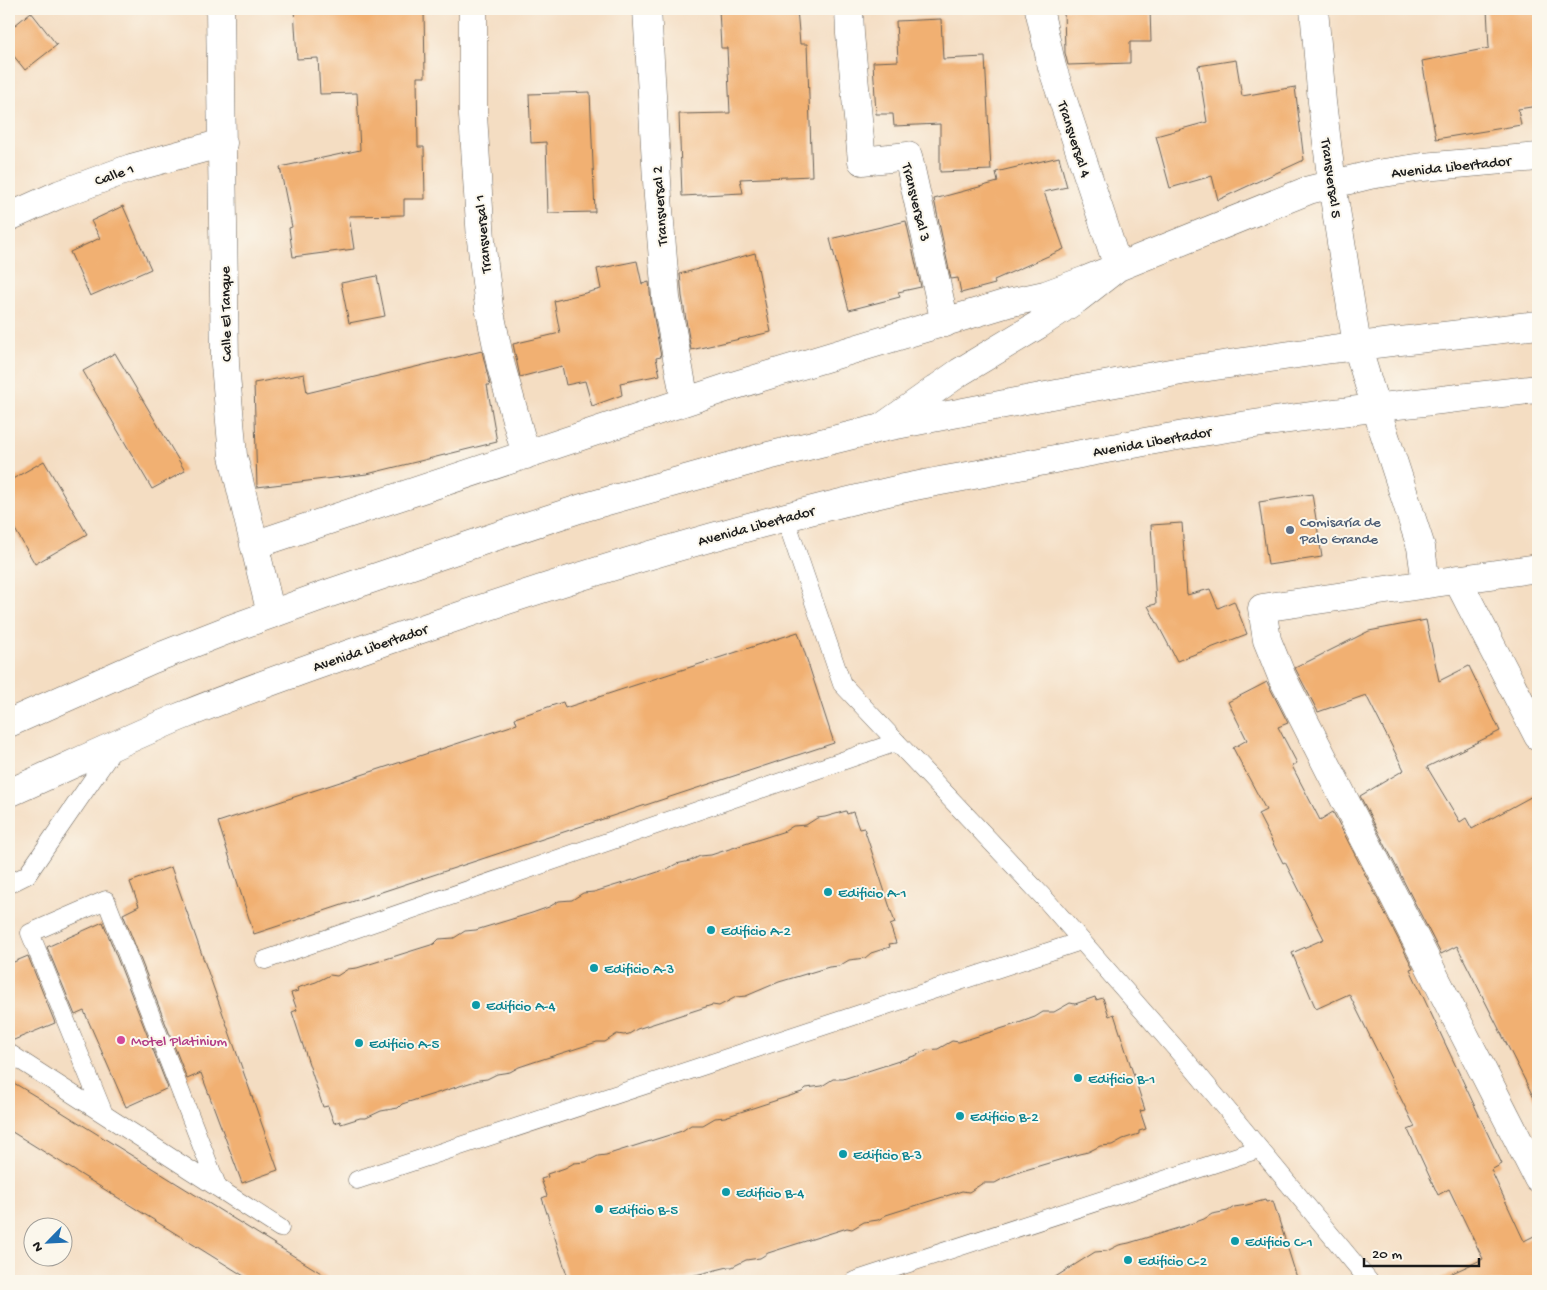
<svg xmlns="http://www.w3.org/2000/svg" width="1547" height="1290" font-family="'Gochi Hand',sans-serif">
  <style>
    .building { fill: #f1b072 }
    .lines { fill: none; stroke-linecap: round; stroke-linejoin: round }
    .service-casing { stroke: #686056; stroke-width: 19 }
    .minor-casing { stroke: #686056; stroke-width: 29 }
    .primary-casing { stroke: #686056; stroke-width: 29 }
    .service { stroke: #fff; stroke-width: 18 }
    .minor { stroke: #fff; stroke-width: 28 }
    .primary { stroke: #fff; stroke-width: 28 }
    .service-dot { fill: #5c6f8a; stroke: #fbf7ec; stroke-width: 2 }
    .culture-dot { fill: #0f9aa8; stroke: #fbf7ec; stroke-width: 2 }
    .hotel-dot { fill: #d1479c; stroke: #fbf7ec; stroke-width: 2 }
    .labels { text-anchor: middle; stroke-width: 4; stroke-linejoin: round; paint-order: stroke }
    .street-label { font-size: 15px; fill: #1c1c1c; stroke: #fbf7ec }
    .service-label { font-size: 15px; fill: #4e5e75; stroke: #fbf7ec; text-anchor: start }
    .culture-label { font-size: 15px; fill: #0d838f; stroke: #fbf7ec; text-anchor: start }
    .hotel-label { font-size: 15px; fill: #b23c85; stroke: #fbf7ec; text-anchor: start }
  </style>
  <rect width="100%" height="100%" fill="#fbf7ec"/>
  <filter id="ink" filterUnits="userSpaceOnUse"><feTurbulence type="fractalNoise" baseFrequency=".02" numOctaves="2"/><feDisplacementMap in="SourceGraphic" scale="10" xChannelSelector="R" yChannelSelector="G"/><feConvolveMatrix kernelMatrix="1 2 1 2 8 2 1 2 1" color-interpolation-filters="sRGB"/></filter>
  <filter id="wash" filterUnits="userSpaceOnUse"><feTurbulence type="fractalNoise" baseFrequency=".0096" numOctaves="4" result="noise"/><feDisplacementMap in="SourceGraphic" scale="20" xChannelSelector="R" yChannelSelector="G"/><feGaussianBlur stdDeviation="1.12" result="paint"/><feColorMatrix in="noise" values="0 0 0 0 0 0 0 0 0 0 0 0 0 0 0 0 0 1.4 0 .05"/><feComposite in="paint" operator="in"/></filter>
  <g filter="url(#wash)">
    <rect width="100%" height="100%" fill="#f4ddc2"/>
    <g id="blocks">
      <!-- building -->
      <path class="building" d="M 294,9 L 424,9 L 425,77 L 417,77 L 418,147 L 424,147 L 425,199 L 404,199 L 404,215 L 349,216 L 354,249 L 293,257 L 289,228 L 292,227 L 280,167 L 360,150 L 357,93 L 320,94 L 318,58 L 297,59 Z
        M 719,9 L 797,9 L 800,44 L 807,44 L 812,176 L 740,179 L 743,193 L 682,196 L 679,114 L 730,113 L 727,48 L 721,48 Z
        M 1064,9 L 1150,9 L 1151,42 L 1130,42 L 1130,63 L 1068,65 L 1065,53 Z
        M 1487,9 L 1538,9 L 1538,106 L 1518,109 L 1521,125 L 1436,139 L 1422,61 L 1489,48 Z
        M 31,12 L 57,45 L 25,70 L 9,50 L 9,30 Z
        M 941,19 L 943,59 L 985,57 L 991,170 L 940,172 L 940,124 L 894,126 L 893,114 L 876,114 L 873,62 L 898,61 L 896,21 Z
        M 1236,60 L 1242,96 L 1295,87 L 1304,160 L 1218,200 L 1212,176 L 1170,188 L 1156,136 L 1207,122 L 1198,66 Z
        M 590,92 L 595,212 L 548,213 L 546,142 L 531,143 L 529,94 Z
        M 1059,157 L 1067,187 L 1044,192 L 1064,249 L 994,280 L 995,284 L 961,293 L 958,278 L 951,279 L 934,199 L 998,182 L 996,172 Z
        M 123,206 L 151,269 L 90,296 L 70,252 L 100,238 L 91,221 Z
        M 906,221 L 921,287 L 898,292 L 900,297 L 849,310 L 830,239 Z
        M 755,253 L 771,332 L 691,350 L 682,296 L 680,274 Z
        M 637,261 L 642,284 L 649,282 L 651,301 L 661,357 L 656,358 L 660,375 L 620,383 L 622,395 L 592,406 L 585,381 L 566,385 L 562,366 L 520,377 L 513,344 L 560,333 L 554,301 L 601,289 L 597,269 Z
        M 377,276 L 385,316 L 349,323 L 341,283 Z
        M 482,351 L 490,385 L 487,385 L 497,442 L 367,474 L 257,487 L 254,383 L 304,374 L 307,393 Z
        M 115,353 L 185,471 L 152,489 L 83,371 Z
        M 44,461 L 87,534 L 35,564 L 9,519 L 9,481 Z
        M 1312,494 L 1322,557 L 1268,565 L 1259,502 Z
        M 1182,523 L 1187,595 L 1210,589 L 1218,608 L 1234,601 L 1247,634 L 1177,661 L 1148,606 L 1156,604 L 1151,525 Z
        M 1426,620 L 1439,681 L 1469,666 L 1500,731 L 1427,767 L 1460,822 L 1466,818 L 1472,829 L 1538,793 L 1538,1106 L 1457,946 L 1441,954 L 1360,796 L 1404,770 L 1366,695 L 1318,712 L 1295,668 L 1369,631 Z
        M 798,632 L 834,743 L 254,934 L 218,822 L 517,724 L 515,718 L 563,702 L 565,708 Z
        M 1267,682 L 1288,723 L 1278,727 L 1297,763 L 1292,766 L 1320,820 L 1333,812 L 1413,968 L 1410,969 L 1502,1164 L 1491,1170 L 1524,1241 L 1538,1234 L 1538,1281 L 1435,1281 L 1483,1259 L 1449,1189 L 1438,1195 L 1408,1130 L 1415,1127 L 1349,994 L 1316,1009 L 1292,953 L 1324,939 L 1285,862 L 1283,863 L 1258,814 L 1266,810 L 1233,748 L 1247,740 L 1228,702 Z
        M 846,811 L 847,814 L 853,812 L 859,829 L 864,828 L 895,923 L 890,925 L 896,943 L 889,944 L 890,947 L 871,953 L 865,958 L 849,960 L 839,966 L 829,967 L 779,982 L 746,996 L 736,997 L 719,1006 L 712,1005 L 637,1029 L 629,1034 L 624,1035 L 617,1034 L 605,1042 L 597,1042 L 537,1061 L 519,1067 L 510,1072 L 497,1074 L 487,1079 L 479,1080 L 402,1104 L 398,1108 L 381,1111 L 366,1118 L 360,1118 L 341,1124 L 340,1121 L 334,1123 L 328,1106 L 323,1107 L 292,1012 L 297,1010 L 291,993 L 298,991 L 297,988 L 316,982 L 330,975 L 337,976 L 348,969 L 357,968 L 434,944 L 439,939 L 454,938 L 465,931 L 476,930 L 532,913 L 549,907 L 559,901 L 572,900 L 583,893 L 594,892 L 649,875 L 667,869 L 676,864 L 690,861 L 700,856 L 711,855 L 785,831 L 793,826 L 806,825 L 817,818 L 825,817 Z
        M 171,867 L 278,1170 L 242,1183 L 201,1073 L 187,1079 L 123,914 L 139,906 L 130,882 Z
        M 103,922 L 168,1088 L 126,1107 L 84,1011 L 75,1015 L 47,947 Z
        M 28,956 L 55,1023 L 9,1042 L 9,964 Z
        M 1095,997 L 1096,1000 L 1103,998 L 1109,1016 L 1114,1014 L 1145,1110 L 1140,1111 L 1146,1129 L 1139,1131 L 1139,1134 L 1123,1139 L 1112,1145 L 1100,1146 L 1088,1152 L 1079,1154 L 1022,1171 L 1004,1178 L 995,1183 L 983,1183 L 969,1192 L 962,1191 L 886,1215 L 878,1220 L 864,1222 L 852,1229 L 847,1228 L 787,1247 L 768,1253 L 760,1258 L 746,1260 L 732,1267 L 728,1267 L 671,1281 L 569,1281 L 542,1198 L 547,1196 L 541,1179 L 548,1177 L 547,1174 L 565,1168 L 574,1163 L 586,1162 L 598,1156 L 606,1155 L 682,1131 L 691,1125 L 703,1125 L 715,1118 L 725,1117 L 802,1092 L 806,1088 L 822,1086 L 833,1079 L 843,1079 L 899,1061 L 917,1055 L 926,1050 L 938,1049 L 952,1041 L 959,1042 L 1016,1024 L 1035,1017 L 1043,1012 L 1054,1012 L 1070,1003 L 1075,1004 Z
        M 9,1080 L 60,1111 L 334,1281 L 252,1281 L 9,1130 Z
        M 1265,1200 L 1266,1202 L 1273,1201 L 1298,1281 L 1049,1281 L 1095,1252 L 1107,1251 L 1119,1245 L 1129,1243 L 1185,1226 L 1204,1219 L 1212,1214 L 1228,1211 L 1234,1207 L 1247,1205 Z"/>
    </g>
  </g>
  <g filter="url(#ink)">
    <use href="#blocks" fill-opacity="0" stroke="#686056" stroke-width="1"/>
    <g class="lines">
      <defs>
        <path id="service" d="M 785,517 L 842,684 L 1046,900 L 1191,1066 L 1369,1281
          M 9,884 L 27,875 L 115,747
          M 265,960 L 897,742
          M 9,1053 L 280,1228
          M 104,1114 L 30,933 L 106,900 L 218,1188
          M 357,1180 L 1081,941
          M 854,1281 L 1259,1149"/>
        <path id="minor" d="M 220,9 L 225,364 L 233,456 L 271,614
          M 473,9 L 473,115 L 481,240 L 489,307 L 501,366 L 526,455
          M 647,9 L 658,197 L 666,298 L 685,401
          M 849,9 L 850,34 L 862,161 L 908,156 L 945,323
          M 1314,9 L 1322,102 L 1332,184 L 1357,346
          M 9,217 L 60,194 L 131,168 L 223,143
          M 1376,408 L 1421,547 L 1426,584
          M 881,428 L 960,372 L 1038,325 L 1077,299 L 1118,267 L 1052,67 L 1039,9
          M 254,545 L 726,388 L 1008,303 L 1045,295 L 1086,280 L 1309,190 L 1370,175 L 1423,167 L 1538,157
          M 1538,568 L 1262,608 L 1267,640 L 1282,677 L 1538,1179
          M 1457,579 L 1538,736"/>
        <path id="primary" d="M 1357,346 L 1376,408
          M 9,723 L 151,660 L 230,629 L 327,594 L 494,537 L 582,508 L 764,457 L 881,428 L 1072,391 L 1181,371 L 1332,349 L 1538,325
          M 9,793 C 65,768 120,742 177,718 C 263,683 351,653 439,623 C 588,572 738,526 892,491 C 925,483 960,478 994,471 C 1059,458 1124,445 1190,434 C 1305,415 1422,402 1538,389"/>
      </defs>
      <!-- service casing -->
      <use href="#service" class="service-casing"/>
      <!-- minor casing -->
      <use href="#minor" class="minor-casing"/>
      <!-- primary casing -->
      <use href="#primary" class="primary-casing"/>
      <!-- service -->
      <use href="#service" class="service"/>
      <!-- minor -->
      <use href="#minor" class="minor"/>
      <!-- primary -->
      <use href="#primary" class="primary"/>
    </g>
  </g>
  <!-- markers -->
  <circle class="service-dot" cx="1290" cy="530" r="5"/>
  <g class="culture-dot">
    <circle cx="828" cy="892" r="5"/>
    <circle cx="711" cy="930" r="5"/>
    <circle cx="594" cy="968" r="5"/>
    <circle cx="476" cy="1005" r="5"/>
    <circle cx="359" cy="1043" r="5"/>
    <circle cx="1078" cy="1078" r="5"/>
    <circle cx="960" cy="1116" r="5"/>
    <circle cx="843" cy="1154" r="5"/>
    <circle cx="726" cy="1192" r="5"/>
    <circle cx="599" cy="1209" r="5"/>
    <circle cx="1235" cy="1241" r="5"/>
    <circle cx="1128" cy="1260" r="5"/>
  </g>
  <circle class="hotel-dot" cx="121" cy="1040" r="5"/>
  <g class="labels">
    <!-- street labels -->
    <g class="street-label">
      <text transform="translate(1075 139) rotate(72)" y="5">Transversal 4</text>
      <text transform="translate(1451 166) rotate(-6)" y="5">Avenida Libertador</text>
      <text transform="translate(114 174) rotate(-19)" y="5">Calle 1</text>
      <text transform="translate(1332 178) rotate(82)" y="5">Transversal 5</text>
      <text transform="translate(917 202) rotate(76)" y="5">Transversal 3</text>
      <text transform="translate(659 206) rotate(-94)" y="5">Transversal 2</text>
      <text transform="translate(482 234) rotate(-95)" y="5">Transversal 1</text>
      <text transform="translate(225 314) rotate(-91)" y="5">Calle El Tanque</text>
      <text transform="translate(1152 441) rotate(-10)" y="5">Avenida Libertador</text>
      <text transform="translate(756 525) rotate(-15)" y="5">Avenida Libertador</text>
      <text transform="translate(370 647) rotate(-19)" y="5">Avenida Libertador</text>
    </g>
    <!-- service labels -->
    <g class="service-label">
      <text x="1300" y="526">Comisaría de<tspan x="1300" dy="17">Palo Grande</tspan></text>
    </g>
    <!-- culture labels -->
    <g class="culture-label">
      <text x="838" y="897">Edificio A-1</text>
      <text x="721" y="935">Edificio A-2</text>
      <text x="604" y="973">Edificio A-3</text>
      <text x="486" y="1010">Edificio A-4</text>
      <text x="369" y="1048">Edificio A-5</text>
      <text x="1088" y="1083">Edificio B-1</text>
      <text x="970" y="1121">Edificio B-2</text>
      <text x="853" y="1159">Edificio B-3</text>
      <text x="736" y="1197">Edificio B-4</text>
      <text x="609" y="1214">Edificio B-5</text>
      <text x="1245" y="1246">Edificio C-1</text>
      <text x="1138" y="1265">Edificio C-2</text>
    </g>
    <!-- hotel labels -->
    <g class="hotel-label">
      <text x="131" y="1045">Motel Platinium</text>
    </g>
  </g>
  <!-- margin -->
  <rect width="1547" height="1290" fill="none" stroke="#fbf7ec" stroke-width="30"/>
  <!-- north arrow -->
  <g transform="translate(48 1242) rotate(246)"><circle r="24" fill="#fbf7ec" stroke="#a29f99"/>
  <path d="M0-4L9 19L0 12L-9 19Z" fill="#1f6fb2"/>
  <text y="-8" font-size="14" font-weight="bold" text-anchor="middle" fill="#1c1c1c">N</text>
  </g>
  <!-- scale -->
  <path d="M1364 1258v8h115v-8" fill="none" stroke="#1c1c1c" stroke-width="2.5"/>
  <text x="1372" y="1258" font-size="15" fill="#1c1c1c" stroke="#fbf7ec" stroke-width="4" paint-order="stroke">20 m</text>
</svg>
